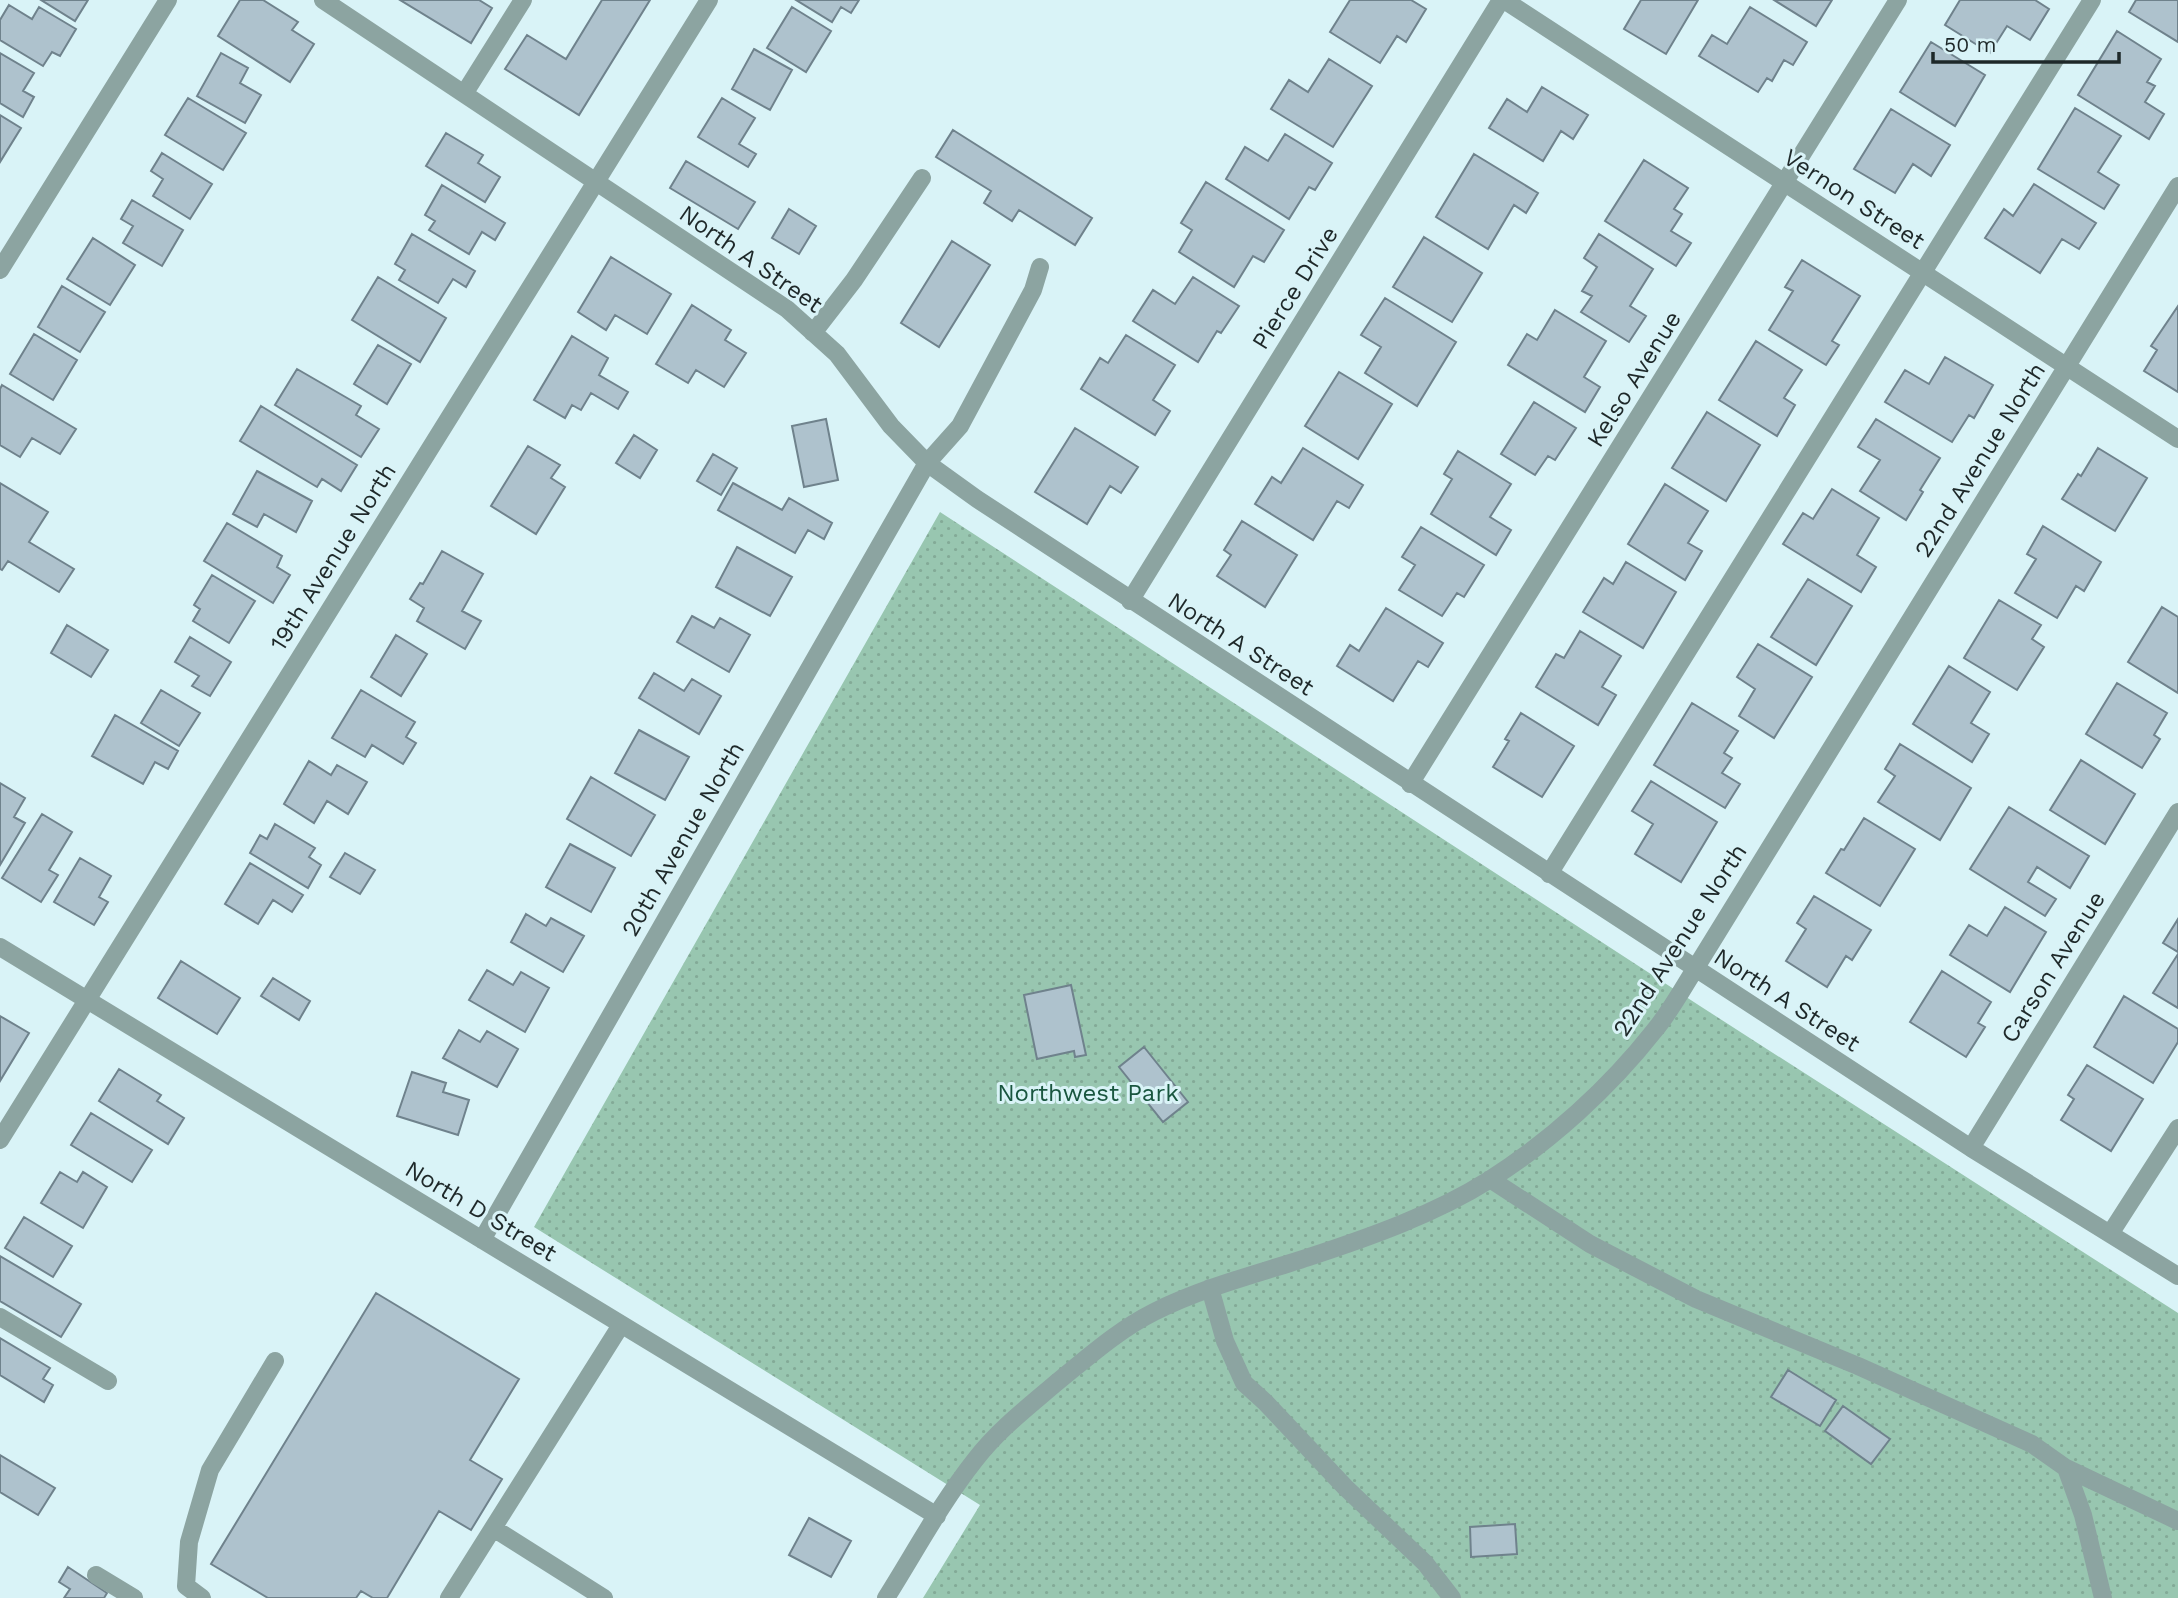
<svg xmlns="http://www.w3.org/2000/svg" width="2178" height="1598" font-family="'Work Sans',sans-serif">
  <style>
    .park { fill: url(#park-dots) }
    .building { fill: #aec2cd; stroke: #6f828c; stroke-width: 2 }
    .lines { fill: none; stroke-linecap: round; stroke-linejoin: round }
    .minor { stroke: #8ca4a1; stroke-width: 18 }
    .labels { text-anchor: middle; stroke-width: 6; stroke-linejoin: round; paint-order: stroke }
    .street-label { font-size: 24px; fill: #1e2829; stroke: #d9f3f7 }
    .park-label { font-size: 24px; fill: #19563f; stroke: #d9f3f7 }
  </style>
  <defs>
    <pattern id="park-dots" width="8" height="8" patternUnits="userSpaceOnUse" patternTransform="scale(1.75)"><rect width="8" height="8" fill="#98c6b0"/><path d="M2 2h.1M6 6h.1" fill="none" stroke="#83aa97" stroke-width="1.8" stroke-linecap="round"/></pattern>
  </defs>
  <rect width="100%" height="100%" fill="#d9f3f7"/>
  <!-- park -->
  <path class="park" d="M 940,512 L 1700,1006 L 2178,1313 L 2178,1598 L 923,1598 L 980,1505 L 534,1227 Z"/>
  <!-- building -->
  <path class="building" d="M 41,0 L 88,0 L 75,21 Z
    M 240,0 L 263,0 L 298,22 L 292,30 L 314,44 L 290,82 L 218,36 Z
    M 400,0 L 479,0 L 492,8 L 471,43 Z
    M 602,0 L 650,0 L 579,115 L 505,69 L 527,35 L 566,59 Z
    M 796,0 L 859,0 L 851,13 L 841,7 L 832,22 Z
    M 1350,0 L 1411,0 L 1426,9 L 1406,42 L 1397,36 L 1380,63 L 1330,32 Z
    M 1641,0 L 1698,0 L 1666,54 L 1624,29 Z
    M 1774,0 L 1832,0 L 1816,26 Z
    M 1960,0 L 2035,0 L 2049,9 L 2030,40 L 2007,26 L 1990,53 L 1945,25 Z
    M 2136,0 L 2178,0 L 2178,42 L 2129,12 Z
    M 9,5 L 32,19 L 39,7 L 76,29 L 60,56 L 52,52 L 43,66 L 0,40 L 0,20 Z
    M 792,7 L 831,31 L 806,72 L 767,48 Z
    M 1750,7 L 1807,42 L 1793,65 L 1784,60 L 1772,81 L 1767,78 L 1758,92 L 1699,56 L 1712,35 L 1727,44 Z
    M 2117,31 L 2161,59 L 2147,82 L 2155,86 L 2145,102 L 2164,114 L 2149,139 L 2078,95 Z
    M 1931,42 L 1985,75 L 1955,126 L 1900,92 Z
    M 754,49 L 792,70 L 770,110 L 732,89 Z
    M 0,53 L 34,73 L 23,91 L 34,97 L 23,117 L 0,103 Z
    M 221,53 L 248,68 L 240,83 L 261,95 L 245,123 L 197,96 Z
    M 1329,59 L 1372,86 L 1333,147 L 1271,109 L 1289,80 L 1308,92 Z
    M 1542,87 L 1588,115 L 1573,139 L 1561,131 L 1543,161 L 1489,128 L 1507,99 L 1527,112 Z
    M 188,98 L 246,133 L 223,170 L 165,135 Z
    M 722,98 L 755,118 L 739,144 L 756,154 L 748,167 L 698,137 Z
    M 2075,108 L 2121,136 L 2098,172 L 2119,185 L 2104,209 L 2038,169 Z
    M 1891,109 L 1950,145 L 1931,176 L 1913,164 L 1895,193 L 1854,169 Z
    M 0,115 L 21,128 L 0,162 Z
    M 953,130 L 1092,218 L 1075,245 L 1019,210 L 1012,221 L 984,203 L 991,191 L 936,157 Z
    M 446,133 L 483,155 L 478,163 L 500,177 L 485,202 L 426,166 Z
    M 1285,134 L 1332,163 L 1315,190 L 1309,187 L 1289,219 L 1226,179 L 1245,147 L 1268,161 Z
    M 162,153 L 212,184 L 190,219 L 153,196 L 163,179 L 151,171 Z
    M 1474,154 L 1538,193 L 1526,213 L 1514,205 L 1488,249 L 1436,217 Z
    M 1644,160 L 1688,188 L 1674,209 L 1682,214 L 1671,231 L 1691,243 L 1676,266 L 1605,221 Z
    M 686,161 L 755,202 L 738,229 L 670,188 Z
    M 1206,182 L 1284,230 L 1264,262 L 1253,256 L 1234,287 L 1179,252 L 1192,230 L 1181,223 Z
    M 2034,184 L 2096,223 L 2079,249 L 2062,239 L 2040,273 L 1985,238 L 2004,209 L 2013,216 Z
    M 442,185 L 505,223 L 495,240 L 482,232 L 469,254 L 429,230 L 435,221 L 425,215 Z
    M 132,200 L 183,230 L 162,266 L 123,243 L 133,226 L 121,219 Z
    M 789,209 L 816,226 L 799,254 L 772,238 Z
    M 412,234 L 475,271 L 466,287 L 453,279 L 438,303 L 399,280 L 405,270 L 395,264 Z
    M 1599,234 L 1653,269 L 1630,306 L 1646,316 L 1629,342 L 1581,312 L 1592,296 L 1582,291 L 1597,267 L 1584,258 Z
    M 1424,237 L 1482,273 L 1452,322 L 1393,287 Z
    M 93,238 L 135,265 L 110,305 L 67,279 Z
    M 952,241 L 990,265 L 939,347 L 901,323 Z
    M 611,257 L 671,294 L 647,334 L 615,315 L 606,330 L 578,312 Z
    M 1802,260 L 1860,296 L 1832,341 L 1839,345 L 1826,365 L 1769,330 L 1793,291 L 1785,287 Z
    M 378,277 L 446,318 L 420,362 L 352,320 Z
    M 1193,277 L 1239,306 L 1221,333 L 1217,331 L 1198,362 L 1133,321 L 1153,290 L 1175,304 Z
    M 62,286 L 105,312 L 80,352 L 38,327 Z
    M 1385,298 L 1456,342 L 1417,406 L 1365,373 L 1381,347 L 1361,335 Z
    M 692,305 L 731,330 L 725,340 L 746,353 L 724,387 L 696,370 L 688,383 L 656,364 Z
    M 2178,306 L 2178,392 L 2144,371 L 2157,350 L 2151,346 Z
    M 1555,310 L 1606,341 L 1584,377 L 1600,387 L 1585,412 L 1508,365 L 1527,334 L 1537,340 Z
    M 34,334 L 77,360 L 53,400 L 10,374 Z
    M 1126,335 L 1175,365 L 1153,400 L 1170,411 L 1155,435 L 1081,389 L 1100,358 L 1108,363 Z
    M 572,336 L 608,358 L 599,375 L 628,392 L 618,409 L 591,393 L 581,410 L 572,405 L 565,418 L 534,400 Z
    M 1756,341 L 1802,370 L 1784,398 L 1795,405 L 1777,436 L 1719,400 Z
    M 378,345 L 411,364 L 387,404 L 354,384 Z
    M 1945,357 L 1993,385 L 1974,418 L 1969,415 L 1952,442 L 1885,402 L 1905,370 L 1929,384 Z
    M 297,369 L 361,406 L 356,415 L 379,429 L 361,457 L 275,405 Z
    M 1339,372 L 1392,404 L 1358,459 L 1305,426 Z
    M 2,385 L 76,429 L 60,454 L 32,438 L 20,457 L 0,445 L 0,389 Z
    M 1534,402 L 1576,428 L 1555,460 L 1548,456 L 1535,475 L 1501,454 Z
    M 261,406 L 357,465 L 341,491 L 322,479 L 317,487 L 240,441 Z
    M 1707,412 L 1760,445 L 1726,501 L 1672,468 Z
    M 826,419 L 838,480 L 804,487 L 792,426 Z
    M 1876,419 L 1940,458 L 1920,490 L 1923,492 L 1906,520 L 1860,491 L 1880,460 L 1858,447 Z
    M 1075,428 L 1138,467 L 1121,493 L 1110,486 L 1087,524 L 1035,492 Z
    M 634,435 L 657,450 L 640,478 L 616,463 Z
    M 528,446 L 560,465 L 551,478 L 565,487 L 536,534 L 491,506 Z
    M 1303,448 L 1363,485 L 1349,508 L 1337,501 L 1313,540 L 1255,504 L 1272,477 L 1281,483 Z
    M 2098,448 L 2147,478 L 2115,531 L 2062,499 L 2078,474 L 2081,476 Z
    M 1458,451 L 1511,484 L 1490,517 L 1511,530 L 1496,555 L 1431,514 L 1452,479 L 1444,474 Z
    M 713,454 L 737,468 L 721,495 L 697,481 Z
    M 257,471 L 312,501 L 296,532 L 264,514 L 257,527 L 233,514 Z
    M 0,483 L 48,512 L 29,542 L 74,569 L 59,592 L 8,561 L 2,570 L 0,569 Z
    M 733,483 L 782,510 L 789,498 L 832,523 L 824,539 L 808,530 L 795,553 L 718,510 Z
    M 1665,484 L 1708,511 L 1688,543 L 1702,551 L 1685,580 L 1628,544 Z
    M 1832,489 L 1879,518 L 1857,555 L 1876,567 L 1861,592 L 1783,544 L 1803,513 L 1813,519 Z
    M 1242,521 L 1297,555 L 1265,607 L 1217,576 L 1231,555 L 1224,550 Z
    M 227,523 L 282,556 L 277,567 L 290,575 L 273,603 L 204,561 Z
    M 2043,526 L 2101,562 L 2084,591 L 2076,586 L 2057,618 L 2015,593 L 2036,559 L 2027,554 Z
    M 1421,527 L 1484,565 L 1464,597 L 1457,593 L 1442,616 L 1399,590 L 1415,565 L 1402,557 Z
    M 737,547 L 792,577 L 770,616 L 716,587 Z
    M 442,551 L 483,574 L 462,611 L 481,621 L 465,649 L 417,621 L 424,608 L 410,599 L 420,583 L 423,584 Z
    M 1626,562 L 1676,592 L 1643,648 L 1583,612 L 1604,578 L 1613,584 Z
    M 212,575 L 255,601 L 229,643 L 193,621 L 200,609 L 194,605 Z
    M 1808,579 L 1852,606 L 1816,665 L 1771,637 Z
    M 1999,600 L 2041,625 L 2032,639 L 2044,647 L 2017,690 L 1964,658 Z
    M 2162,607 L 2178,617 L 2178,693 L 2128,662 Z
    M 1386,608 L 1443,643 L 1428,667 L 1418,661 L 1393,701 L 1337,666 L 1350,645 L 1359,651 Z
    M 692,616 L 714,628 L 720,618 L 750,635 L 729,672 L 677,642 Z
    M 67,625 L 108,650 L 91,677 L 51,653 Z
    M 1580,631 L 1621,656 L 1602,687 L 1616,695 L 1598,725 L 1536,687 L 1556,654 L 1564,658 Z
    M 396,635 L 427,654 L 401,696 L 371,677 Z
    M 190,637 L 231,662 L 210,696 L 192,686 L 199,676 L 175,662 Z
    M 1758,644 L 1812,677 L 1774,738 L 1739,716 L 1755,689 L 1737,677 Z
    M 1949,666 L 1990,692 L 1971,723 L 1989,734 L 1972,762 L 1913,724 Z
    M 654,673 L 684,691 L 692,679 L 721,696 L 699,734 L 639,698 Z
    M 2117,683 L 2167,713 L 2154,735 L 2160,739 L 2142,768 L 2086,734 Z
    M 161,690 L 200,713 L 179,746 L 141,723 Z
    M 361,690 L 415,722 L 406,737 L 416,743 L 403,764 L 372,745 L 365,757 L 332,738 Z
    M 1692,703 L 1738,731 L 1724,753 L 1732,758 L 1722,773 L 1740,784 L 1725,808 L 1654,765 Z
    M 1521,713 L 1574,746 L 1542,797 L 1493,767 L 1509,741 L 1505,739 Z
    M 115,715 L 178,751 L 168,769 L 155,762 L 143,784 L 92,756 Z
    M 639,730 L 689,757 L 665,800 L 615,773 Z
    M 1900,744 L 1971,788 L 1940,840 L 1878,802 L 1895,776 L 1885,769 Z
    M 2081,760 L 2135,794 L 2105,844 L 2050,810 Z
    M 309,761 L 331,775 L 337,765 L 367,782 L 348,814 L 327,801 L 314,823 L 284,804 Z
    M 591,777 L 655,815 L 631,856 L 567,819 Z
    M 1651,781 L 1717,822 L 1681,882 L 1635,854 L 1653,824 L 1632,811 Z
    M 0,783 L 25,798 L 14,817 L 25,823 L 0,865 Z
    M 2009,807 L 2089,856 L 2070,888 L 2037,867 L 2028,882 L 2056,899 L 2045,916 L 1970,869 Z
    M 42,814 L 72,832 L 49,870 L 58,875 L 41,902 L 2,878 Z
    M 1864,818 L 1915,849 L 1880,906 L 1826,873 L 1841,849 L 1844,850 Z
    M 275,824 L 315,848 L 309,857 L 321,865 L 308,888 L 250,853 L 260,835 L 267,839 Z
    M 570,844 L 615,868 L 591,912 L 546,887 Z
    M 345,853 L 375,870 L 360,894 L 330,877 Z
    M 80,858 L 111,876 L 99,897 L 108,902 L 94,925 L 54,902 Z
    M 250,863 L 303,895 L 292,912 L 273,900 L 258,924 L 225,904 Z
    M 1814,896 L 1871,930 L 1852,960 L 1846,956 L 1827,987 L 1786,961 L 1806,929 L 1797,923 Z
    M 2005,907 L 2046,932 L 2010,992 L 1950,955 L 1969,925 L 1987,936 Z
    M 526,914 L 546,926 L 551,918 L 584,936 L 563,972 L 511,942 Z
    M 2178,919 L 2178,952 L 2163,943 Z
    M 2178,954 L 2178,1008 L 2153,993 Z
    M 181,961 L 240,998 L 217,1034 L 158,998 Z
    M 487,970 L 513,985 L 521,972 L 549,988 L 525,1032 L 469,1000 Z
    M 1942,971 L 1991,1002 L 1978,1023 L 1985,1027 L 1966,1057 L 1910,1022 Z
    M 273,978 L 310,1001 L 299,1020 L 261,996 Z
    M 1071,985 L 1086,1055 L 1075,1057 L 1074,1051 L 1037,1059 L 1024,995 Z
    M 2124,996 L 2178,1029 L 2178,1042 L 2153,1083 L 2094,1047 Z
    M 0,1016 L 29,1033 L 0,1081 Z
    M 459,1030 L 480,1042 L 487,1031 L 518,1049 L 497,1087 L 443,1058 Z
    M 1144,1047 L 1188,1102 L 1163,1122 L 1119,1067 Z
    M 2087,1065 L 2143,1099 L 2111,1151 L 2061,1120 L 2074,1099 L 2068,1095 Z
    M 119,1069 L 161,1095 L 157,1101 L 184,1118 L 168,1144 L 99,1101 Z
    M 412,1072 L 446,1083 L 443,1092 L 469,1100 L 458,1135 L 397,1116 Z
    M 91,1113 L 152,1150 L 132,1182 L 71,1145 Z
    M 60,1172 L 77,1182 L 83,1172 L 107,1187 L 83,1228 L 41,1203 Z
    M 24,1217 L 72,1246 L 53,1277 L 5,1248 Z
    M 0,1256 L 81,1304 L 61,1337 L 0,1301 Z
    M 376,1293 L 519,1379 L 470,1460 L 502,1479 L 471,1530 L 439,1511 L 387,1598 L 373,1598 L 361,1591 L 356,1598 L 268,1598 L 211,1564 Z
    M 0,1338 L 50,1368 L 43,1379 L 53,1385 L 44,1402 L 0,1375 Z
    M 1788,1370 L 1836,1400 L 1820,1426 L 1771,1397 Z
    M 1843,1406 L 1890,1439 L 1871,1464 L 1825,1431 Z
    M 0,1455 L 55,1488 L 38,1515 L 0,1492 Z
    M 809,1518 L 851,1541 L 831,1577 L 789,1555 Z
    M 1515,1524 L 1517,1554 L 1471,1557 L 1470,1527 Z
    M 68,1567 L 107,1593 L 104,1598 L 64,1598 L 70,1589 L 59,1582 Z"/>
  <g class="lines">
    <!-- minor -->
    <path class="minor" d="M 323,0 L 787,309 L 837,354 L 891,426 L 927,463 L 977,499 L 1971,1148 L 2178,1276
      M 1504,0 L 2178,439
      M 464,94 L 523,0
      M 0,270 L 168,0
      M 813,333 L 854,280 L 922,178
      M 1130,601 L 1501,0
      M 1410,784 L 1898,0
      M 1549,874 L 2092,0
      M 0,947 L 937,1516
      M 0,1140 L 709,0
      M 1971,1148 L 2178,812
      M 1490,1179 L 1590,1244 L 1696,1299 L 1858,1366 L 2032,1444 L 2066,1468 L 2178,1521
      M 2110,1234 L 2178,1128
      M 482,1240 L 927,463 L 960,426 L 1033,290 L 1040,267
      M 1210,1288 L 1225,1341 L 1244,1383 L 1265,1402 L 1345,1487 L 1425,1563 L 1452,1598
      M 0,1317 L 108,1381
      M 2066,1468 L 2083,1515 L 2103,1598
      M 493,1528 L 604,1598
      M 96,1575 L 134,1598
      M 202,1598 L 186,1586 L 189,1542 L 210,1470 L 275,1361
      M 449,1598 L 621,1325
      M 886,1598 C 915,1552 941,1503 975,1460 C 998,1430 1028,1407 1056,1383 C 1087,1358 1118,1330 1154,1312 C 1204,1287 1257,1274 1309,1257 C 1370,1237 1435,1214 1489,1180 C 1550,1142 1610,1087 1654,1031 C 1670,1012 1682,990 1695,969 L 2178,186"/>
  </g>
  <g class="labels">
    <!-- street labels -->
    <g class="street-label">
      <text transform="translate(1854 199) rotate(33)" y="8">Vernon Street</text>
      <text transform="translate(751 259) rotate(35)" y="8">North A Street</text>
      <text transform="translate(1295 288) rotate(-58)" y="8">Pierce Drive</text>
      <text transform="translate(1634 379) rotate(-58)" y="8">Kelso Avenue</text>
      <text transform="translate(1980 460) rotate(-58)" y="8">22nd Avenue North</text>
      <text transform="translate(333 557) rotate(-58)" y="8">19th Avenue North</text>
      <text transform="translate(1241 644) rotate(33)" y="8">North A Street</text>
      <text transform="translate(683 839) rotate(-60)" y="8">20th Avenue North</text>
      <text transform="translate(1680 940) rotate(-57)" y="8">22nd Avenue North</text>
      <text transform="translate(2053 967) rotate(-58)" y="8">Carson Avenue</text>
      <text transform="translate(1787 1000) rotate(33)" y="8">North A Street</text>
      <text transform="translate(481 1211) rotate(31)" y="8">North D Street</text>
    </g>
    <!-- park labels -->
    <g class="park-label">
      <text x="1088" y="1101">Northwest Park</text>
    </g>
  </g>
  <!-- scale -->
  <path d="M1933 52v10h186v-10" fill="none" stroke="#1e2829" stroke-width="3.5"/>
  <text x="1944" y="52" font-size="21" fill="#1e2829" stroke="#d9f3f7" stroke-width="5" paint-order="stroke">50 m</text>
</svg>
